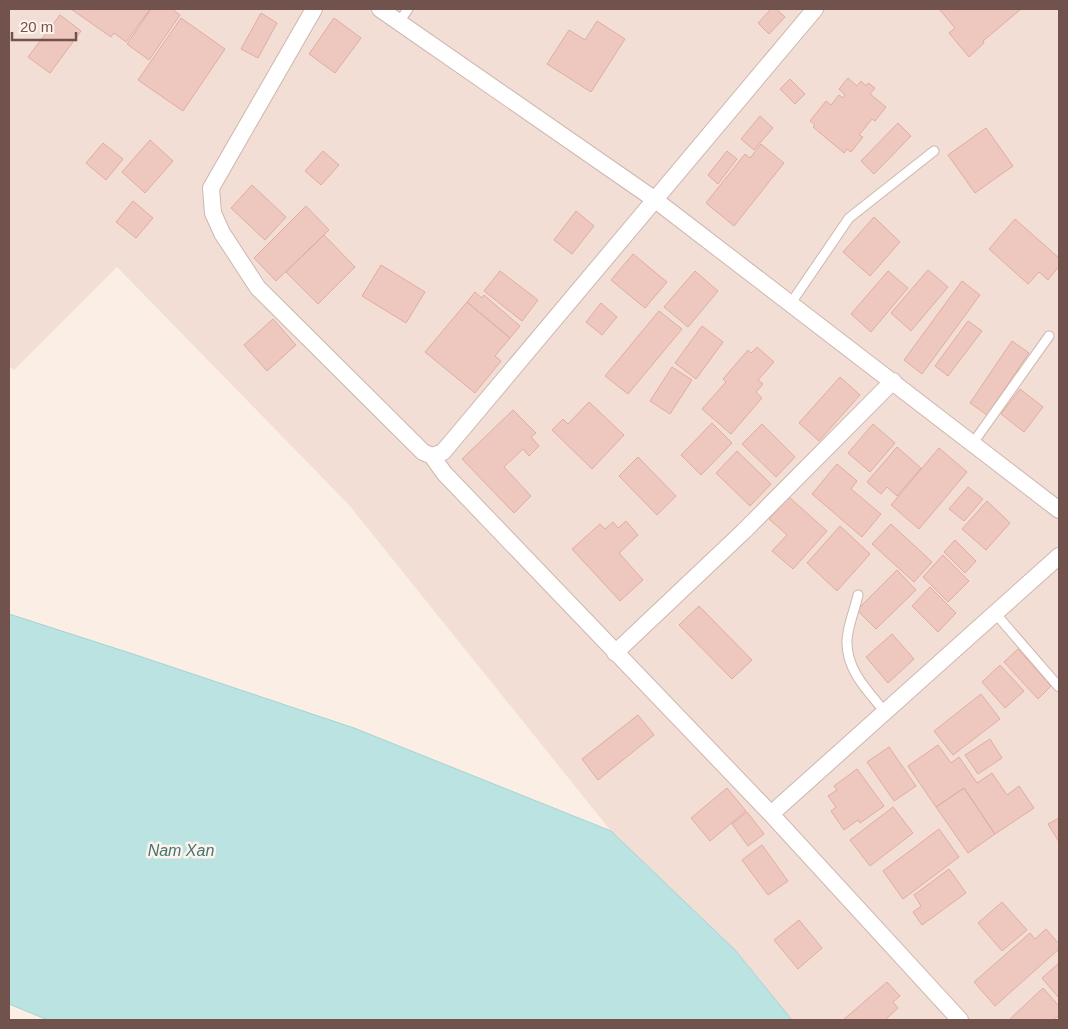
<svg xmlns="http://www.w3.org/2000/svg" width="1068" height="1029" font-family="Arial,sans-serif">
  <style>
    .residential { fill: #f2ded4 }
    .water { fill: #bbe3e1; stroke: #a2d4d2 }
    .building { fill: #eec8be; stroke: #e0aca0 }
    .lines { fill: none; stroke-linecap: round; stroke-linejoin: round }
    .lane-casing { stroke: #ceb6af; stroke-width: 11 }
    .street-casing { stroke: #ceb6af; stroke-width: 18 }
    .lane { stroke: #fff; stroke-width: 9 }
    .street { stroke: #fff; stroke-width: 16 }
    .labels { text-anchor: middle; stroke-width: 5; stroke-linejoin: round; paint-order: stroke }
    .water-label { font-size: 16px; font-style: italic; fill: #417675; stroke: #fef3eb }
  </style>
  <rect width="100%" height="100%" fill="#fbeee5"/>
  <!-- residential -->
  <path class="residential" d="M 9,9 L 1059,9 L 1059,1020 L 792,1020 L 735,950 L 611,831 L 349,505 L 117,267 L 14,370 L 9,366 Z"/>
  <!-- water -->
  <path class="water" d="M 9,614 L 136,655 L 354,728 L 611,831 L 735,950 L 792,1020 L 48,1020 L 9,1004 Z"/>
  <!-- building -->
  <path class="building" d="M 71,9 L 150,9 L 126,42 L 114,33 L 111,37 Z
    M 151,9 L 172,9 L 180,15 L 149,60 L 127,44 Z
    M 771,9 L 776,9 L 785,17 L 769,34 L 758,23 Z
    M 939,9 L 1021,9 L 983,41 L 984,43 L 969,57 L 949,33 L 955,28 Z
    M 261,13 L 277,23 L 258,58 L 241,49 Z
    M 60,15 L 81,31 L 50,73 L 28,57 Z
    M 181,18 L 225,49 L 183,111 L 138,80 Z
    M 334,18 L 361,38 L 335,73 L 309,54 Z
    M 597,21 L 625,39 L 591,92 L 547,64 L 569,30 L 585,40 Z
    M 848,78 L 857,86 L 861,81 L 866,86 L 868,83 L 875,88 L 870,94 L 886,107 L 875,121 L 872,119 L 859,135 L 863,137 L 851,152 L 847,149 L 844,153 L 813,127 L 815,125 L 810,121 L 826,101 L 831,105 L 839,95 L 843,98 L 845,95 L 839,89 Z
    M 790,79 L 805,94 L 795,104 L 780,89 Z
    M 760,116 L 773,128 L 754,150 L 741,139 Z
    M 898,123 L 911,136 L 874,174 L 861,161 Z
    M 986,128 L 1013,166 L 975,193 L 948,155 Z
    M 150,140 L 173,161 L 145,193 L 122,172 Z
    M 103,143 L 123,159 L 106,180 L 86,163 Z
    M 761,144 L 784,163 L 734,226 L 706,203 L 745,154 L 750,158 Z
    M 323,151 L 339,165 L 321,185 L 305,171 Z
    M 727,151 L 737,159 L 718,184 L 708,175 Z
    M 252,185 L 286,217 L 265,240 L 231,208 Z
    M 133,201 L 153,218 L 136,238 L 116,222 Z
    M 306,206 L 329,230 L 276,281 L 254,258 Z
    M 576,211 L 594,226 L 572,254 L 554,240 Z
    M 874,217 L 900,242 L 870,276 L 843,252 Z
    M 1015,219 L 1059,258 L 1059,266 L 1048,280 L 1039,272 L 1028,284 L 989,249 Z
    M 324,235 L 355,267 L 318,304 L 286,272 Z
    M 633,254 L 667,282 L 645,308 L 611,280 Z
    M 381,265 L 425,292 L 406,323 L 362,296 Z
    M 928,270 L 948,287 L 911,331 L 891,313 Z
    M 500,271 L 538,300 L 522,321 L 484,291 Z
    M 695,271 L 718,291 L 688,327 L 664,307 Z
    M 888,271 L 908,288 L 871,332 L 851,314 Z
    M 962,281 L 980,295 L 922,374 L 904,360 Z
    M 475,292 L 482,298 L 484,295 L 520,326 L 510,338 L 467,302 Z
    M 467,302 L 510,338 L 495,356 L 501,361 L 475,393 L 425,352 Z
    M 601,303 L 617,317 L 602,335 L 586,322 Z
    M 659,311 L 682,329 L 628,394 L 605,376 Z
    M 273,319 L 296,345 L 267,371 L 244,345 Z
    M 968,321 L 982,331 L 948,376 L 935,366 Z
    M 702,326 L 723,342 L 696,379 L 675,363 Z
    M 1012,341 L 1029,353 L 987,415 L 970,403 Z
    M 757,347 L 774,362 L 758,380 L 763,384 L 756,392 L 762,398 L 731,434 L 702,409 L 726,382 L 723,379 L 748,350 L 751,353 Z
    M 672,367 L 692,380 L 670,414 L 650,401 Z
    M 840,377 L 860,395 L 819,441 L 799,423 Z
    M 1020,389 L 1043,407 L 1024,432 L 1001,414 Z
    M 589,402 L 624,435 L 592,469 L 552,430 L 563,419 L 568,424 Z
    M 513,410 L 536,433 L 531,437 L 539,446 L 529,456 L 523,449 L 504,467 L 531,496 L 514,513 L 462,459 Z
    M 712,423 L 732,443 L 701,475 L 681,455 Z
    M 762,424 L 795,457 L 776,477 L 742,444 Z
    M 873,424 L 895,443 L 870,472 L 848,453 Z
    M 897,447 L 921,468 L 897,496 L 887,487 L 881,494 L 867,482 Z
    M 939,448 L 967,472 L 919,529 L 891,505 Z
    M 737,451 L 771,484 L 750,506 L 716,473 Z
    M 638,457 L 676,496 L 657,515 L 619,476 Z
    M 837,464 L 857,481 L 851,489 L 881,514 L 862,537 L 812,494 Z
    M 968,487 L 983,499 L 964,521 L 949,509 Z
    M 789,497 L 827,531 L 793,569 L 772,551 L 787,535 L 769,519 Z
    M 987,501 L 1010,523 L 986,550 L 962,529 Z
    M 626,521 L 638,535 L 619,553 L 643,580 L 620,601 L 572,549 L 600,524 L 605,529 L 613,522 L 618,528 Z
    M 891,524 L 932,562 L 914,582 L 872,544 Z
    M 840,526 L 870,554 L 837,591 L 807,563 Z
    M 955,540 L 976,561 L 965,573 L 944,552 Z
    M 943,555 L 969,581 L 948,602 L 923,577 Z
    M 897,570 L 916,590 L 876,629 L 857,610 Z
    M 930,587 L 956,613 L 938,632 L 912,606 Z
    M 699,606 L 752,660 L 732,679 L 679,625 Z
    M 892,634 L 914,659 L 888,683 L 866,657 Z
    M 1018,649 L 1051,686 L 1038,699 L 1004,662 Z
    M 1000,665 L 1024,691 L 1005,708 L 982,682 Z
    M 981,694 L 1000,719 L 953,755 L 934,731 Z
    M 638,715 L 654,735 L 598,780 L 582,759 Z
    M 990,739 L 1002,758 L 978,774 L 965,755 Z
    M 938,745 L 951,763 L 959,757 L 977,783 L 992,773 L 1007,795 L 1019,786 L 1034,808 L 995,834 L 964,788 L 936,807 L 908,766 Z
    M 889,747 L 916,786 L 894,801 L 867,762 Z
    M 857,769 L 884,806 L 860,823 L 858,820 L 844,830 L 831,811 L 836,807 L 828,796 L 837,790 L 834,786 Z
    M 727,788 L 746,811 L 710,841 L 691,818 Z
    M 964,788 L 995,834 L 968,853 L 936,807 Z
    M 893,807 L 913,833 L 870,866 L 850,840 Z
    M 747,812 L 764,834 L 748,846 L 732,824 Z
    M 1059,818 L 1059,842 L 1048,824 Z
    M 939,829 L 959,857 L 903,899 L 883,871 Z
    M 762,845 L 788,881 L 768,895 L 742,860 Z
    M 949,869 L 966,893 L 922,925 L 913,912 L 921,906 L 914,895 Z
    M 1002,902 L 1027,930 L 1002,951 L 978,923 Z
    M 799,920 L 822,948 L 798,969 L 774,940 Z
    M 1046,929 L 1059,944 L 1059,949 L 995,1006 L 974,982 L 1030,933 L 1035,939 Z
    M 1059,963 L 1059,998 L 1042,978 Z
    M 887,982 L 900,996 L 893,1002 L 898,1008 L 885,1020 L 843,1020 Z
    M 1043,988 L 1059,1006 L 1059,1015 L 1054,1020 L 1012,1020 L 1010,1019 Z"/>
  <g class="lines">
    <defs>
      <path id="lane" d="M 399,22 L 408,9
        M 791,303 L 849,218 L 934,151
        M 973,443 L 1049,336
        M 858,595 C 855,609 847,628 847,641 C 846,670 868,691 885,712
        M 995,613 L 1059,687"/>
      <path id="street" d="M 314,9 L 211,188 L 213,213 L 222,233 L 258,288 L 423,452 L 432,456 L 444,473 L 771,814 L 960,1020
        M 380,9 L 654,199 L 1059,510
        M 432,456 L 443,452 L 815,9
        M 615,653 L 744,531 L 893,381
        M 771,814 L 1059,556"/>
    </defs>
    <!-- lane casing -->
    <use href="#lane" class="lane-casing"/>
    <!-- street casing -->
    <use href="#street" class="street-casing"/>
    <!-- lane -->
    <use href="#lane" class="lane"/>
    <!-- street -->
    <use href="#street" class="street"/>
  </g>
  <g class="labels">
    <!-- water labels -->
    <g class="water-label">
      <text x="181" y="856">Nam Xan</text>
    </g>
  </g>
  <!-- border -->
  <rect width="1068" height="1029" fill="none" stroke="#72524c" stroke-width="20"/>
  <!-- scale -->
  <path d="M12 32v8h64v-8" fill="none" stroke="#72524c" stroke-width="2.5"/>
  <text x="20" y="32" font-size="15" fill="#72524c" stroke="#fef3eb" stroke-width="4" paint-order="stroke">20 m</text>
</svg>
